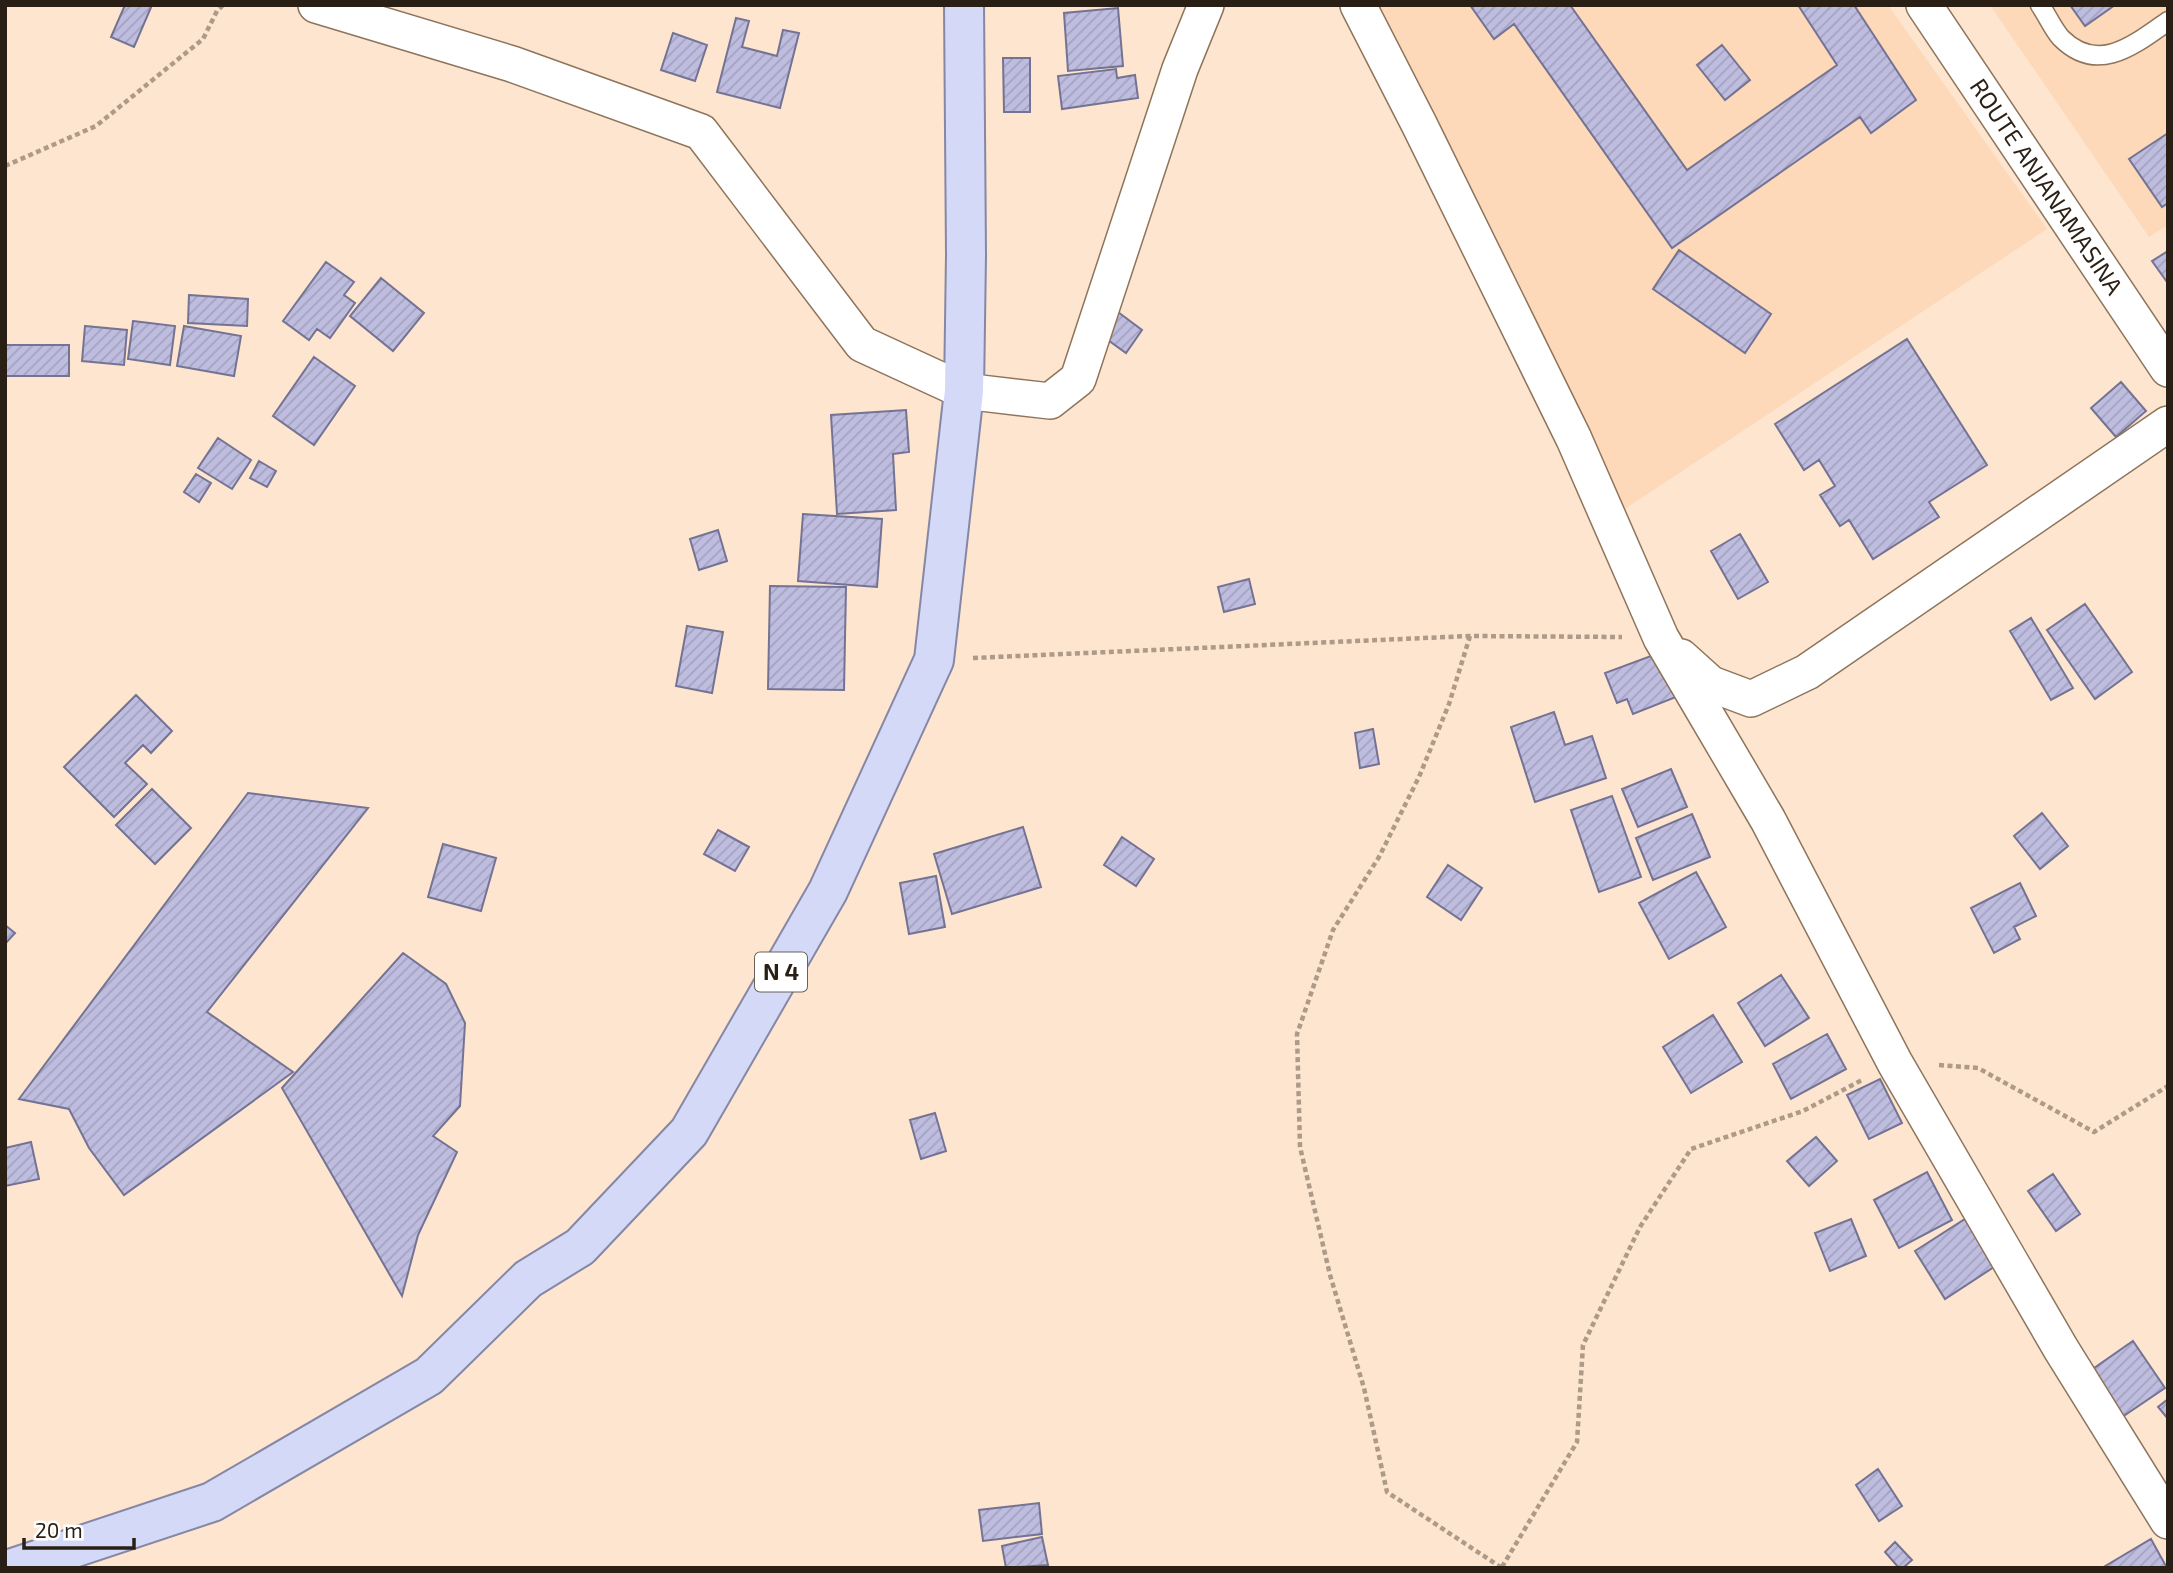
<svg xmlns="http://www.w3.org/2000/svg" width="2173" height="1573" font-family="'Exo 2',sans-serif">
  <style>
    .built { fill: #fdd9b9 }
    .building { fill: url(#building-hatch); stroke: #757393; stroke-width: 2 }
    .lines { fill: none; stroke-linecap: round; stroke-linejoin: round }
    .lane-casing { stroke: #8e745b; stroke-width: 21 }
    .street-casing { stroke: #8e745b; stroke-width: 38 }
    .primary-casing { stroke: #8587a5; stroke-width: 42 }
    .path { stroke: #ad9a88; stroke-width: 4.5; stroke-dasharray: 5 3.5; stroke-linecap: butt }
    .lane { stroke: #fff; stroke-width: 18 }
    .street { stroke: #fff; stroke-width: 35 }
    .primary { stroke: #d3d9f7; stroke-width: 38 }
    .labels { text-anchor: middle; stroke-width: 5; stroke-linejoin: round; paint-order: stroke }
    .shield { fill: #fff; stroke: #6a625b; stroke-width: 2 }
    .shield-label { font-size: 23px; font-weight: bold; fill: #2a1f15 }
    .street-label { font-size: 24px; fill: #2a1f15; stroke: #fff }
  </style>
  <defs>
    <pattern id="building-hatch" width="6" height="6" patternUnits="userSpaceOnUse" patternTransform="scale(1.75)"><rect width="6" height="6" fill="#bebde0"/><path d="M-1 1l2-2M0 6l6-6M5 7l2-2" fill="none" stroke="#a3a2bf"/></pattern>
  </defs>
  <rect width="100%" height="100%" fill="#fde5cf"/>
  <!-- built -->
  <path class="built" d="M 1373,5 L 1888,5 L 2047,229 L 1616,515 Z
    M 1990,5 L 2168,5 L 2168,225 L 2149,237 Z"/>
  <!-- building -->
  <path class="building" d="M 125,5 L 152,5 L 134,47 L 111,37 Z
    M 1470,5 L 1570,5 L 1687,170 L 1837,65 L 1798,5 L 1854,5 L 1916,100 L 1871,133 L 1860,117 L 1672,248 L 1514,24 L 1494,39 Z
    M 2070,5 L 2115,5 L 2085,26 Z
    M 1118,8 L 1123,66 L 1068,71 L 1064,13 Z
    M 736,18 L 749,21 L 742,47 L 777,56 L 783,30 L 799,33 L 780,108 L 717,92 Z
    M 673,33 L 707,45 L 695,81 L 661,70 Z
    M 1722,45 L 1750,80 L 1725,100 L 1697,65 Z
    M 1003,58 L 1030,58 L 1030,112 L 1004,112 Z
    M 1116,69 L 1117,78 L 1135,75 L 1138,98 L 1062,109 L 1058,76 Z
    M 2168,133 L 2168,203 L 2162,207 L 2129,159 Z
    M 1679,250 L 1771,314 L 1745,353 L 1653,289 Z
    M 2168,251 L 2168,281 L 2167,282 L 2152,261 Z
    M 326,262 L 354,282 L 344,295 L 355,303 L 330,338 L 317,329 L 309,340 L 283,321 Z
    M 381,278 L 424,313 L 393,351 L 350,316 Z
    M 189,295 L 248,299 L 247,326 L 188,323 Z
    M 1118,312 L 1142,330 L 1126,353 L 1101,335 Z
    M 133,321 L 175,326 L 170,365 L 128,359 Z
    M 85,326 L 127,330 L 124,365 L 82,361 Z
    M 184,326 L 241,336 L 234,376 L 177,366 Z
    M 1907,339 L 1987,465 L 1929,502 L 1939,517 L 1873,559 L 1849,520 L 1840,526 L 1820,495 L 1835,486 L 1819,460 L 1804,470 L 1775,424 Z
    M 5,345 L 69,345 L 69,376 L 5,376 Z
    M 314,357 L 355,386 L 314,445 L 273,416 Z
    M 2121,382 L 2146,411 L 2116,437 L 2091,408 Z
    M 906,410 L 909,452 L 893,454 L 896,510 L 837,514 L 831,415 Z
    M 218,438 L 251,460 L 232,489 L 198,468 Z
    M 259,461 L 276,471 L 267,487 L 250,478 Z
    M 196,474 L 211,483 L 199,502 L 184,492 Z
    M 803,514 L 882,519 L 877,587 L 798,581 Z
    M 718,530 L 727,561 L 699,570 L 690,539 Z
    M 1740,534 L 1768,582 L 1738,599 L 1711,551 Z
    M 1249,579 L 1255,604 L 1224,612 L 1218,587 Z
    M 770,586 L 846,587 L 844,690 L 768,689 Z
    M 2085,604 L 2132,672 L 2095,699 L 2047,630 Z
    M 2031,618 L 2073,688 L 2051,700 L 2010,631 Z
    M 687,626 L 723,632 L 712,693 L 676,686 Z
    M 1659,653 L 1676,697 L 1633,714 L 1627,699 L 1617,703 L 1605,673 Z
    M 136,695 L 172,731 L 151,753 L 143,745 L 125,763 L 147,784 L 114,817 L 64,767 Z
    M 1554,712 L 1565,745 L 1592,736 L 1606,778 L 1535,802 L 1511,727 Z
    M 1373,729 L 1379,764 L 1360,768 L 1355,733 Z
    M 1671,769 L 1687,807 L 1638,827 L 1622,789 Z
    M 152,789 L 191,828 L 155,864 L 116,825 Z
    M 248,793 L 368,808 L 207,1012 L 293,1072 L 124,1195 L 89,1148 L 69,1109 L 19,1099 Z
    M 1612,796 L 1641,877 L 1599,892 L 1571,810 Z
    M 2042,813 L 2068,846 L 2040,869 L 2014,836 Z
    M 1692,814 L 1710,857 L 1653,880 L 1636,838 Z
    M 1023,827 L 1041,887 L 952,914 L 934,854 Z
    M 718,830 L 749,847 L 735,871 L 704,854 Z
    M 1122,837 L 1154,859 L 1136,886 L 1104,865 Z
    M 443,844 L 496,858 L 481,911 L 428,897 Z
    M 1448,865 L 1482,888 L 1461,920 L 1427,897 Z
    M 1696,872 L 1726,927 L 1669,959 L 1639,903 Z
    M 936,876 L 945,927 L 909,934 L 900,883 Z
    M 2020,883 L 2036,916 L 2014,927 L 2020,939 L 1994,953 L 1971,908 Z
    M 5,925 L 15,933 L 5,944 Z
    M 403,953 L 446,984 L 465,1023 L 460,1106 L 433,1136 L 457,1152 L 418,1235 L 402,1296 L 282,1088 Z
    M 1781,975 L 1809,1018 L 1765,1046 L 1738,1003 Z
    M 1713,1015 L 1742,1062 L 1691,1093 L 1663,1047 Z
    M 1827,1034 L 1846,1069 L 1791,1099 L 1773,1064 Z
    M 1880,1079 L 1902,1123 L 1869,1139 L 1847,1095 Z
    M 935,1113 L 946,1151 L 921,1159 L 910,1120 Z
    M 1816,1137 L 1837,1161 L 1809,1186 L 1787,1161 Z
    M 31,1142 L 39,1179 L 5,1186 L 5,1148 Z
    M 1927,1172 L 1952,1220 L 1899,1248 L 1874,1200 Z
    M 2053,1174 L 2080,1214 L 2056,1231 L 2028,1191 Z
    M 1851,1219 L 1866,1256 L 1830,1271 L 1815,1233 Z
    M 1965,1219 L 1994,1267 L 1945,1299 L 1915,1251 Z
    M 2133,1341 L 2165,1388 L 2119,1419 L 2087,1373 Z
    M 2168,1399 L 2168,1419 L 2158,1407 Z
    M 1878,1469 L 1902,1506 L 1879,1521 L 1856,1485 Z
    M 1039,1503 L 1042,1534 L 983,1541 L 979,1510 Z
    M 1042,1537 L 1048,1565 L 1006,1568 L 1002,1546 Z
    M 2151,1539 L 2167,1568 L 2102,1568 Z
    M 1895,1542 L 1912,1560 L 1903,1568 L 1899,1568 L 1885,1552 Z"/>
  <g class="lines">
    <defs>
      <path id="lane" d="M 2040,5 C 2047,15 2053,29 2061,38 C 2098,75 2134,45 2168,21"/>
      <g id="street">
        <path d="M 316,5 L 512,64 L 701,132 L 862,344 L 964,391 L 1050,401 L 1078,379 L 1180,69 L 1206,5"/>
        <path d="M 1358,5 L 1419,124 L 1574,439 L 1661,638 L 1768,820 L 1895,1063 L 2061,1349 L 2168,1521"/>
        <path id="s1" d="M 1924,5 L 2168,369"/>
        <path d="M 1681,657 L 1711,684 L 1751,699 L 1807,672 L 2168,424"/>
      </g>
      <path id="primary" d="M 13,1568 L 212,1502 L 429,1376 L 528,1279 L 580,1247 L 689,1132 L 828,891 L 934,660 L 964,391 L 966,255 L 964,5"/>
    </defs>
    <!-- lane casing -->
    <use href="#lane" class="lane-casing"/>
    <!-- street casing -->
    <use href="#street" class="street-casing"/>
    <!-- primary casing -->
    <use href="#primary" class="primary-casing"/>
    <!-- path -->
    <path class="path" d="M 5,166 L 96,126 L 203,39 L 217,11 L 223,5
      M 1470,636 L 1449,704 L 1419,777 L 1379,857 L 1333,930 L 1297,1034 L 1300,1147 L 1330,1275 L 1364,1388 L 1387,1492 L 1502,1568
      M 973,658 L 1470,636 L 1622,637
      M 1939,1065 L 1978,1068 L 2094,1132 L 2168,1086
      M 1502,1567 L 1577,1442 L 1583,1345 L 1640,1227 L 1691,1149 L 1803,1111 L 1864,1079"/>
    <!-- lane -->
    <use href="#lane" class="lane"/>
    <!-- street -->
    <use href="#street" class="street"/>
    <!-- primary -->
    <use href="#primary" class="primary"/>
  </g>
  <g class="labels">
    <!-- shield labels -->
    <rect class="shield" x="755" y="952.5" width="52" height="39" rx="5"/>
    <g class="shield-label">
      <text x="781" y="980">N 4</text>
    </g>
    <!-- street labels -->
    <g class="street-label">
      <text dy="8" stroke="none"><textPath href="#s1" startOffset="219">ROUTE ANJANAMASINA</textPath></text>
    </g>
  </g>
  <!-- border -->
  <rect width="2173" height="1573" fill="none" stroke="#2a1f15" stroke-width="14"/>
  <!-- scale -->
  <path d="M24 1538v10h110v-10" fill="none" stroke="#2a1f15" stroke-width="3.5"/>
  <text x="35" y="1538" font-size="21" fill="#2a1f15" stroke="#ffffff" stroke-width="5" paint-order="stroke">20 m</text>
</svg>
